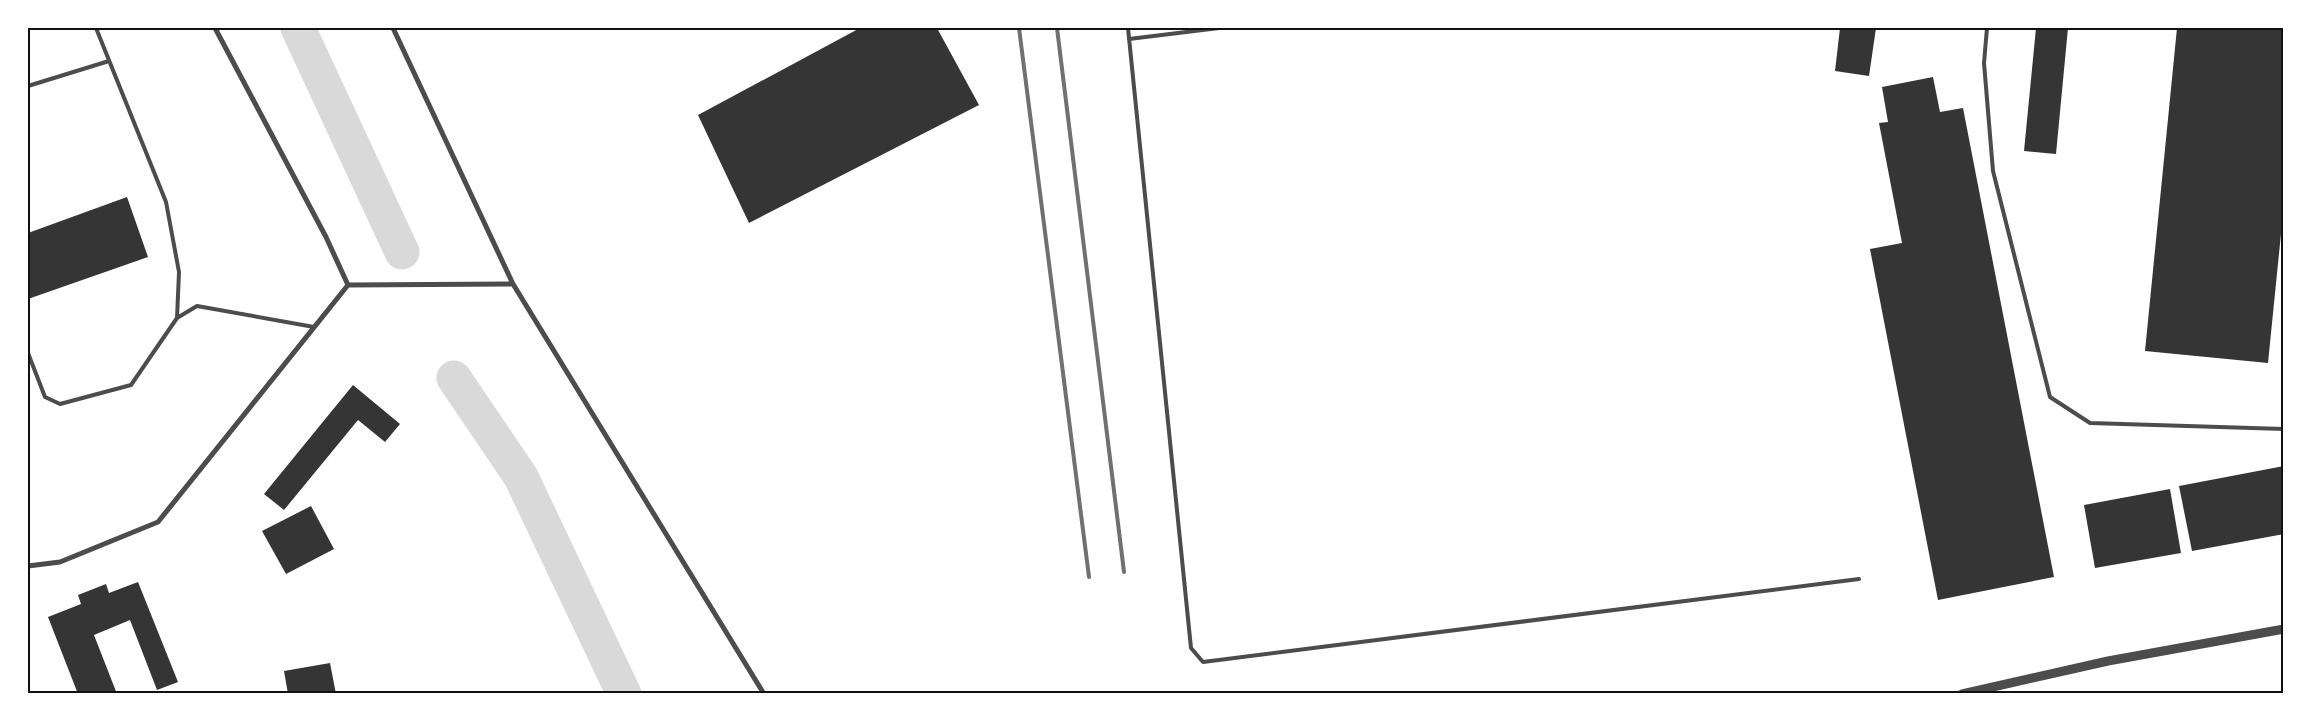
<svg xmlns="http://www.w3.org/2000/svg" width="2311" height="721" font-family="'DejaVu Sans',sans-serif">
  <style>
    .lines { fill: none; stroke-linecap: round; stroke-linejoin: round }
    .canal { stroke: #d9d9d9; stroke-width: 35 }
    .building { fill: #353535 }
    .service { stroke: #4c4c4c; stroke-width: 4 }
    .minor { stroke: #4c4c4c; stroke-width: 5 }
    .tertiary { stroke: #4c4c4c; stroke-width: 9 }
    .rail { stroke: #707070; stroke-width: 4 }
    .neatline { fill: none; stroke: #111; stroke-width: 2 }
  </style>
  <rect width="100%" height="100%" fill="#fff"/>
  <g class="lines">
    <!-- canal -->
    <path class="canal" d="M 298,28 L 402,252
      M 454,378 L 521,477 L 624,694"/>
  </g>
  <!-- building -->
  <path class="building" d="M 860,28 L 937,28 L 979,105 L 749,223 L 698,115 Z
    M 1840,28 L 1876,28 L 1869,76 L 1835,71 Z
    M 2036,28 L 2068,28 L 2056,154 L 2024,151 Z
    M 2177,28 L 2284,28 L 2284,204 L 2268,363 L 2145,351 Z
    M 1933,77 L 1940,112 L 1963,108 L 2054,577 L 1938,600 L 1870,249 L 1902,243 L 1879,123 L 1888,122 L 1882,87 Z
    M 127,197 L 148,257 L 28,299 L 28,233 Z
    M 353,385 L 400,424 L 385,442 L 358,420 L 284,510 L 264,494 Z
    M 2284,466 L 2284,534 L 2192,551 L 2179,486 Z
    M 2170,489 L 2181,553 L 2095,568 L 2084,505 Z
    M 311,506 L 334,549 L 286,574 L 262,531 Z
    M 138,582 L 178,682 L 157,690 L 130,620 L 94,635 L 117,694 L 78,694 L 48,617 L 81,604 L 78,595 L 106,584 L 109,593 Z
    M 330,663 L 336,694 L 288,694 L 284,671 Z"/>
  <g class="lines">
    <!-- service -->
    <path class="service" d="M 96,28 L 166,202 L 179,272 L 177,318
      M 1128,28 L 1191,648 L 1203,662 L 1859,579
      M 1987,28 L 1984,63 L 1993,171 L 2050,397 L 2090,423 L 2284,429
      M 1129,39 L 1219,28
      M 28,86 L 109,61
      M 28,353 L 45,397 L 60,404 L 131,385 L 177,318 L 197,306 L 314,327"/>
    <!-- minor -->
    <path class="minor" d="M 215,28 L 326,237 L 348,285 L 513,284
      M 393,28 L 513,284 L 764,694
      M 28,566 L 60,562 L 158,522 L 348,285"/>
    <!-- tertiary -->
    <path class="tertiary" d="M 1962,694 L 2108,661 L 2284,629"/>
    <!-- rail -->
    <path class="rail" d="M 1019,28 L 1089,577
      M 1057,28 L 1124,572"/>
  </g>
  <!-- border -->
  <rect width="2311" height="721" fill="none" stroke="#ffffff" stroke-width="58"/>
  <rect x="29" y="29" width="2253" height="663" class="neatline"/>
</svg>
